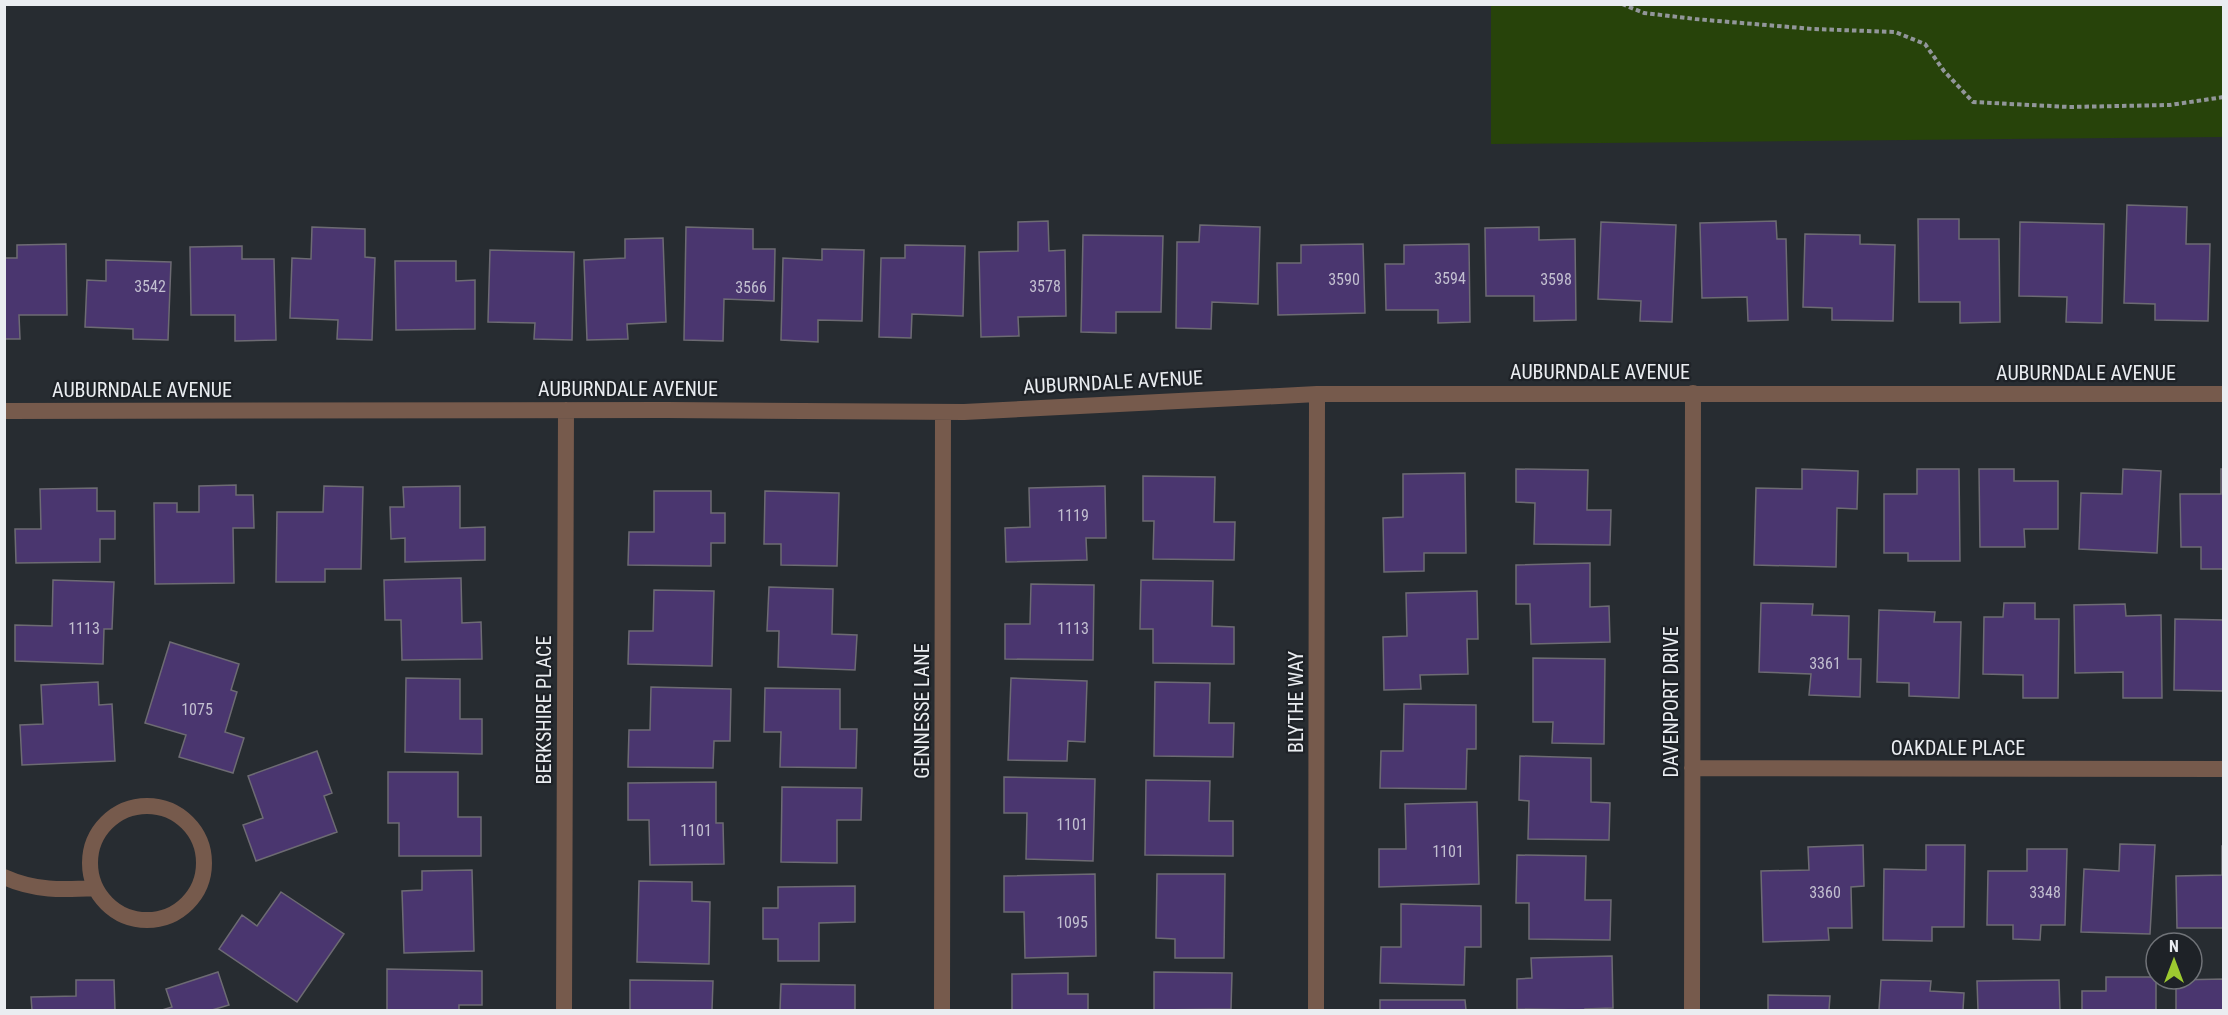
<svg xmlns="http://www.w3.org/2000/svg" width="2228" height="1015" font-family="'Roboto Condensed',sans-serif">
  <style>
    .green { fill: #27430a }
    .building { fill: #4a366f; stroke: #6d6b73; stroke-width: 1.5 }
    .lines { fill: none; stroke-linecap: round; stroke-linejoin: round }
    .path { stroke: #92969a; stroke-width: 4; stroke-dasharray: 4.5 3; stroke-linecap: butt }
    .minor { stroke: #765a4c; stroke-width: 16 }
    .labels { text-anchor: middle; stroke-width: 4.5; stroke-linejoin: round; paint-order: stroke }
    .number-label { font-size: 16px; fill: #c2bfd0 }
    .street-label { font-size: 20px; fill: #eaedf1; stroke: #1e2227 }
  </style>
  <rect width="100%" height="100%" fill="#272c31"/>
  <!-- green -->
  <path class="green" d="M 1491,5 L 2223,5 L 2223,137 L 1491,144 Z"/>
  <!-- building -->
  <path class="building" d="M 2127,205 L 2187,207 L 2186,244 L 2210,244 L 2208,321 L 2155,320 L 2155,304 L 2124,303 Z
    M 1918,219 L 1959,219 L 1959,239 L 1999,239 L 2000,322 L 1960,323 L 1960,302 L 1919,302 Z
    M 1048,221 L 1049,251 L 1065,250 L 1066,316 L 1018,317 L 1019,336 L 981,337 L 979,252 L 1018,251 L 1018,222 Z
    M 1776,221 L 1777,239 L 1786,239 L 1788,320 L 1748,321 L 1747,297 L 1702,298 L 1700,223 Z
    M 1601,222 L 1676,225 L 1672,322 L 1640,321 L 1641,301 L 1598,299 Z
    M 2020,222 L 2104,224 L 2102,323 L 2066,322 L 2067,297 L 2019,296 Z
    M 1200,225 L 1260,227 L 1258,304 L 1212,302 L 1211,329 L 1176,328 L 1177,242 L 1199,242 Z
    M 312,227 L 365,229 L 365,257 L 375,258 L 372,340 L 337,339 L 338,320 L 290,318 L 292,258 L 311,259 Z
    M 686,227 L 753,229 L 753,249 L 775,249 L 774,301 L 724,299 L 723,341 L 684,340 Z
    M 1539,227 L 1539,240 L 1575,239 L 1576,320 L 1534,321 L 1534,296 L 1486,296 L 1485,228 Z
    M 1805,234 L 1860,235 L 1860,244 L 1895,245 L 1893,321 L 1832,320 L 1832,308 L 1803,307 Z
    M 1083,235 L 1163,236 L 1161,312 L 1116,312 L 1116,333 L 1081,332 Z
    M 663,238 L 666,322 L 627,324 L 628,339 L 587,340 L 584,260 L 625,258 L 625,239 Z
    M 66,244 L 67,315 L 19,315 L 20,339 L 4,339 L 4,258 L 17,258 L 17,245 Z
    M 1363,244 L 1365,313 L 1278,315 L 1277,263 L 1301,263 L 1301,245 Z
    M 1469,244 L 1470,322 L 1438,323 L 1438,310 L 1386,310 L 1385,264 L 1404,264 L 1404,245 Z
    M 905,245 L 965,246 L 963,316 L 912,314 L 911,338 L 879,337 L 881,258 L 905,258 Z
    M 242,246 L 242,259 L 274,259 L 276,340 L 235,341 L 235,315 L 191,315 L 190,247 Z
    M 822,249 L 864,250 L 862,321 L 818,320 L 818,342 L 781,340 L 783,258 L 822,260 Z
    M 490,250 L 574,252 L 572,340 L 534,339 L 535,323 L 488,322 Z
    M 106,260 L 171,262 L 168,340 L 133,339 L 133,329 L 85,327 L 87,280 L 106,281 Z
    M 395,261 L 456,261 L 456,281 L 475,280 L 475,329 L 396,330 Z
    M 1516,469 L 1588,470 L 1587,510 L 1611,510 L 1610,545 L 1534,544 L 1535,503 L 1516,502 Z
    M 1802,469 L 1858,471 L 1857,509 L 1837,508 L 1836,567 L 1754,565 L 1756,488 L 1802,489 Z
    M 1917,469 L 1959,469 L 1960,561 L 1908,561 L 1908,553 L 1884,553 L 1884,494 L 1917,494 Z
    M 1979,469 L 2014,469 L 2014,481 L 2058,481 L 2058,529 L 2024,529 L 2025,547 L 1980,547 Z
    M 2123,469 L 2161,471 L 2157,553 L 2079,549 L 2081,493 L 2122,494 Z
    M 2221,469 L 2224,469 L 2224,569 L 2201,569 L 2201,547 L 2181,547 L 2180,494 L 2221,494 Z
    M 1465,473 L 1466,553 L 1424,553 L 1424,571 L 1384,572 L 1383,518 L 1403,517 L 1403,474 Z
    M 1143,476 L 1215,477 L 1214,522 L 1235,522 L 1234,560 L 1153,559 L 1154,521 L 1143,521 Z
    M 236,485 L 236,495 L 253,495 L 254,528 L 233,528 L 234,583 L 155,584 L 154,503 L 177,503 L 177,512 L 199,512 L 199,486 Z
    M 324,486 L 363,487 L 361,569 L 325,569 L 325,582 L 276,582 L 277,512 L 323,512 Z
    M 460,486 L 460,528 L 485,527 L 485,560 L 405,562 L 405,538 L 391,539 L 390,507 L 404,507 L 403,487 Z
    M 1105,486 L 1106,538 L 1086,538 L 1087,560 L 1006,562 L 1005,528 L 1030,527 L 1029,488 Z
    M 97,488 L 97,511 L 115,511 L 115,539 L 100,539 L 100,562 L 16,563 L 15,529 L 41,529 L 40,489 Z
    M 654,491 L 711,491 L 711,513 L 725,513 L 725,543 L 711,543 L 711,566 L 628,565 L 629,532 L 654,532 Z
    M 765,491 L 839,493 L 837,566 L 781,565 L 781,544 L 764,544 Z
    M 1590,563 L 1590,607 L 1609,606 L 1610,642 L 1531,644 L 1530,604 L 1516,604 L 1516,565 Z
    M 461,578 L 462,623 L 481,622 L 482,659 L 402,660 L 401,620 L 385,620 L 384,580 Z
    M 53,580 L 114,582 L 112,629 L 104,629 L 103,664 L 15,661 L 15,625 L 52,626 Z
    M 1141,580 L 1213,581 L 1212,626 L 1234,627 L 1234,664 L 1153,663 L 1153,629 L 1140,629 Z
    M 1031,584 L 1094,585 L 1093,660 L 1005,659 L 1005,624 L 1030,624 Z
    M 769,587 L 833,589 L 832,634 L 857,635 L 855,670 L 778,667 L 779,631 L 767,631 Z
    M 654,590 L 714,591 L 712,666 L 628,664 L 629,631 L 653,631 Z
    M 1477,591 L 1478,639 L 1467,639 L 1468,674 L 1420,675 L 1421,689 L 1384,690 L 1383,637 L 1407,636 L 1406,593 Z
    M 1761,603 L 1813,604 L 1812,615 L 1849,616 L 1848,659 L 1861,659 L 1860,697 L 1809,695 L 1811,674 L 1759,672 Z
    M 2004,603 L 2035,603 L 2035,619 L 2059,619 L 2058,698 L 2023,698 L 2023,675 L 1983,674 L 1984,617 L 2003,617 Z
    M 2125,604 L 2126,616 L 2161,615 L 2162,698 L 2123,698 L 2123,672 L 2075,673 L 2074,605 Z
    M 1879,610 L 1935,612 L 1934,622 L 1961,622 L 1959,698 L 1909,696 L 1909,683 L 1877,682 Z
    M 2175,619 L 2224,620 L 2224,691 L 2174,690 Z
    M 170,642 L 239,664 L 231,690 L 237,692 L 225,732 L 244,738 L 233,773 L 179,757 L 186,735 L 145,723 Z
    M 1533,658 L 1605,659 L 1604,744 L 1552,743 L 1553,722 L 1533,722 Z
    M 406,678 L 460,679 L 460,719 L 482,719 L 482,754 L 405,752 Z
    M 1011,678 L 1087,681 L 1085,742 L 1068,741 L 1067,761 L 1008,760 Z
    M 98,682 L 99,705 L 112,704 L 115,761 L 22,765 L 20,725 L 43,724 L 41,685 Z
    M 1155,682 L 1210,683 L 1209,723 L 1234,723 L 1233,757 L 1154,756 Z
    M 651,687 L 731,689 L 730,741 L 714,741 L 713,768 L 628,767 L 629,730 L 650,730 Z
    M 765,688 L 840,689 L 840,729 L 857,729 L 856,768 L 780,767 L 781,732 L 764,732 Z
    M 1404,704 L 1476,705 L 1476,749 L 1467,749 L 1466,789 L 1380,788 L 1381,751 L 1403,751 Z
    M 317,751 L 332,793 L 324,796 L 337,832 L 256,861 L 243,825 L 263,818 L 248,776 Z
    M 1520,756 L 1591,758 L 1591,802 L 1610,803 L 1609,840 L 1528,839 L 1529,801 L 1519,800 Z
    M 388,772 L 458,772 L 458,817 L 481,817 L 481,856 L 399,856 L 399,823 L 388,823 Z
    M 1004,777 L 1095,779 L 1093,861 L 1026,859 L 1027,813 L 1004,813 Z
    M 1146,780 L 1210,781 L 1209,821 L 1233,821 L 1233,856 L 1145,855 Z
    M 716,782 L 716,823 L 723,823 L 724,864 L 650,865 L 649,820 L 628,820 L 628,783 Z
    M 782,787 L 862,788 L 861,820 L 837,820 L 837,863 L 781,862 Z
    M 1477,802 L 1479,884 L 1379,887 L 1379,849 L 1406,849 L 1405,804 Z
    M 2120,844 L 2155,845 L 2150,934 L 2081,932 L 2084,869 L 2119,871 Z
    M 1863,845 L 1864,886 L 1851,887 L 1852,928 L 1828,928 L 1829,940 L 1763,942 L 1761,871 L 1809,870 L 1808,847 Z
    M 1926,845 L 1965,845 L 1964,927 L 1932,927 L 1932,941 L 1883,940 L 1884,869 L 1926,870 Z
    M 2222,846 L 2224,846 L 2224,928 L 2177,928 L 2176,876 L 2222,875 Z
    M 2027,849 L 2067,849 L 2065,925 L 2041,925 L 2040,940 L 2013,939 L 2013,925 L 1987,925 L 1988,871 L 2027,871 Z
    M 1517,855 L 1586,856 L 1585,900 L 1611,900 L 1610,940 L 1529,939 L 1529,903 L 1516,903 Z
    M 472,870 L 474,951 L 404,953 L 402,891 L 422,890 L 422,871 Z
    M 1095,874 L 1096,956 L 1025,958 L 1024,912 L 1004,912 L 1004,876 Z
    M 1157,874 L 1225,874 L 1224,958 L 1175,958 L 1175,939 L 1156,938 Z
    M 639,881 L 692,882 L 692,901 L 710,902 L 709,964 L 637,962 Z
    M 855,886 L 855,922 L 819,923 L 819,961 L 778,961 L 778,939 L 763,939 L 763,908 L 778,908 L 778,887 Z
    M 281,892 L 344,934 L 297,1002 L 219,949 L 242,915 L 257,926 Z
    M 1401,904 L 1481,906 L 1481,947 L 1465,947 L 1464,985 L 1380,983 L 1381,947 L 1401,947 Z
    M 1612,956 L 1613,1008 L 1585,1009 L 1585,1010 L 1517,1009 L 1517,979 L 1532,978 L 1531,958 Z
    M 387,969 L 482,971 L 482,1005 L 459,1005 L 459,1010 L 387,1010 Z
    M 218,972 L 229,1005 L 212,1010 L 162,1010 L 172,1007 L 166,989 Z
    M 1154,972 L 1232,973 L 1231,1009 L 1154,1010 Z
    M 1068,973 L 1068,994 L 1088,994 L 1088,1010 L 1012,1010 L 1012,974 Z
    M 2106,977 L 2156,977 L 2156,1010 L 2082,1010 L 2082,991 L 2106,991 Z
    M 2224,979 L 2224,1010 L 2176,1010 L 2176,980 Z
    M 76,980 L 114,980 L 115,1010 L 32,1010 L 31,997 L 76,996 Z
    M 630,980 L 713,981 L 712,1010 L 630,1010 Z
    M 1881,980 L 1931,981 L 1930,991 L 1964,993 L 1963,1010 L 1879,1010 Z
    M 2059,980 L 2060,1010 L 1978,1010 L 1977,981 Z
    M 781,984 L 855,985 L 855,1010 L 780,1010 Z
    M 1768,995 L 1830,996 L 1829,1010 L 1768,1010 Z
    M 1380,1000 L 1465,1000 L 1466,1010 L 1380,1010 Z"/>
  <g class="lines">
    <!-- path -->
    <path class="path" d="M 1622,4 L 1644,13 L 1695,19 L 1813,29 L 1895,32 L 1925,44 L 1944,71 L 1973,102 L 2069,107 L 2170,105 L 2224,97"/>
    <!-- minor -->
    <path class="minor" d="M 4,411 L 666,410 L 964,412 L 1317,394 L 2224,394
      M 1692,768 L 2224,769
      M90 863a57 57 0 1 1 114 0a57 57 0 1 1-114 0Z
      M 4,877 C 35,891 62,890 95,888
      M 564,1010 L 566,410
      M 942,1010 L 943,412
      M 1316,1010 L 1317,394
      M 1692,1010 L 1693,393"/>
  </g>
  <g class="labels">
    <!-- number labels -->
    <g class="number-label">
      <text x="1450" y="284">3594</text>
      <text x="1344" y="285">3590</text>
      <text x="1556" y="285">3598</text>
      <text x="150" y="292">3542</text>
      <text x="1045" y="292">3578</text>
      <text x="751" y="293">3566</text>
      <text x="1073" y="521">1119</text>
      <text x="84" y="634">1113</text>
      <text x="1073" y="634">1113</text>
      <text x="1825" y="669">3361</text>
      <text x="197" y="715">1075</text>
      <text x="1072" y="830">1101</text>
      <text x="696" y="836">1101</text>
      <text x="1448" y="857">1101</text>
      <text x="1825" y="898">3360</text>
      <text x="2045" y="898">3348</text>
      <text x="1072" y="928">1095</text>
    </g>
    <!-- street labels -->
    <g class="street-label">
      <text x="1600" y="379">AUBURNDALE AVENUE</text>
      <text x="2086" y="380">AUBURNDALE AVENUE</text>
      <text transform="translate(1113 382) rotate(-3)" y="7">AUBURNDALE AVENUE</text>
      <text x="628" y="396">AUBURNDALE AVENUE</text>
      <text x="142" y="397">AUBURNDALE AVENUE</text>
      <text transform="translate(1296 702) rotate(-90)" y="7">BLYTHE WAY</text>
      <text transform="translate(1671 702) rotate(-90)" y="7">DAVENPORT DRIVE</text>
      <text transform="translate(544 710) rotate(-90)" y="7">BERKSHIRE PLACE</text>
      <text transform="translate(922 711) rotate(-90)" y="7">GENNESSE LANE</text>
      <text x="1958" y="755">OAKDALE PLACE</text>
    </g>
  </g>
  <!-- border -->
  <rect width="2228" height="1015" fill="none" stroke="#eaedf1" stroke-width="12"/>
  <!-- north arrow -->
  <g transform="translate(2174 961)"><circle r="28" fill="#1e2227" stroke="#707378" stroke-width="1.5"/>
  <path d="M0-4.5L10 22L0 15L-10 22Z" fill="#9dca30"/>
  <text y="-9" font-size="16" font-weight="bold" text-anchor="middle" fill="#eaedf1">N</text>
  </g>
</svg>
